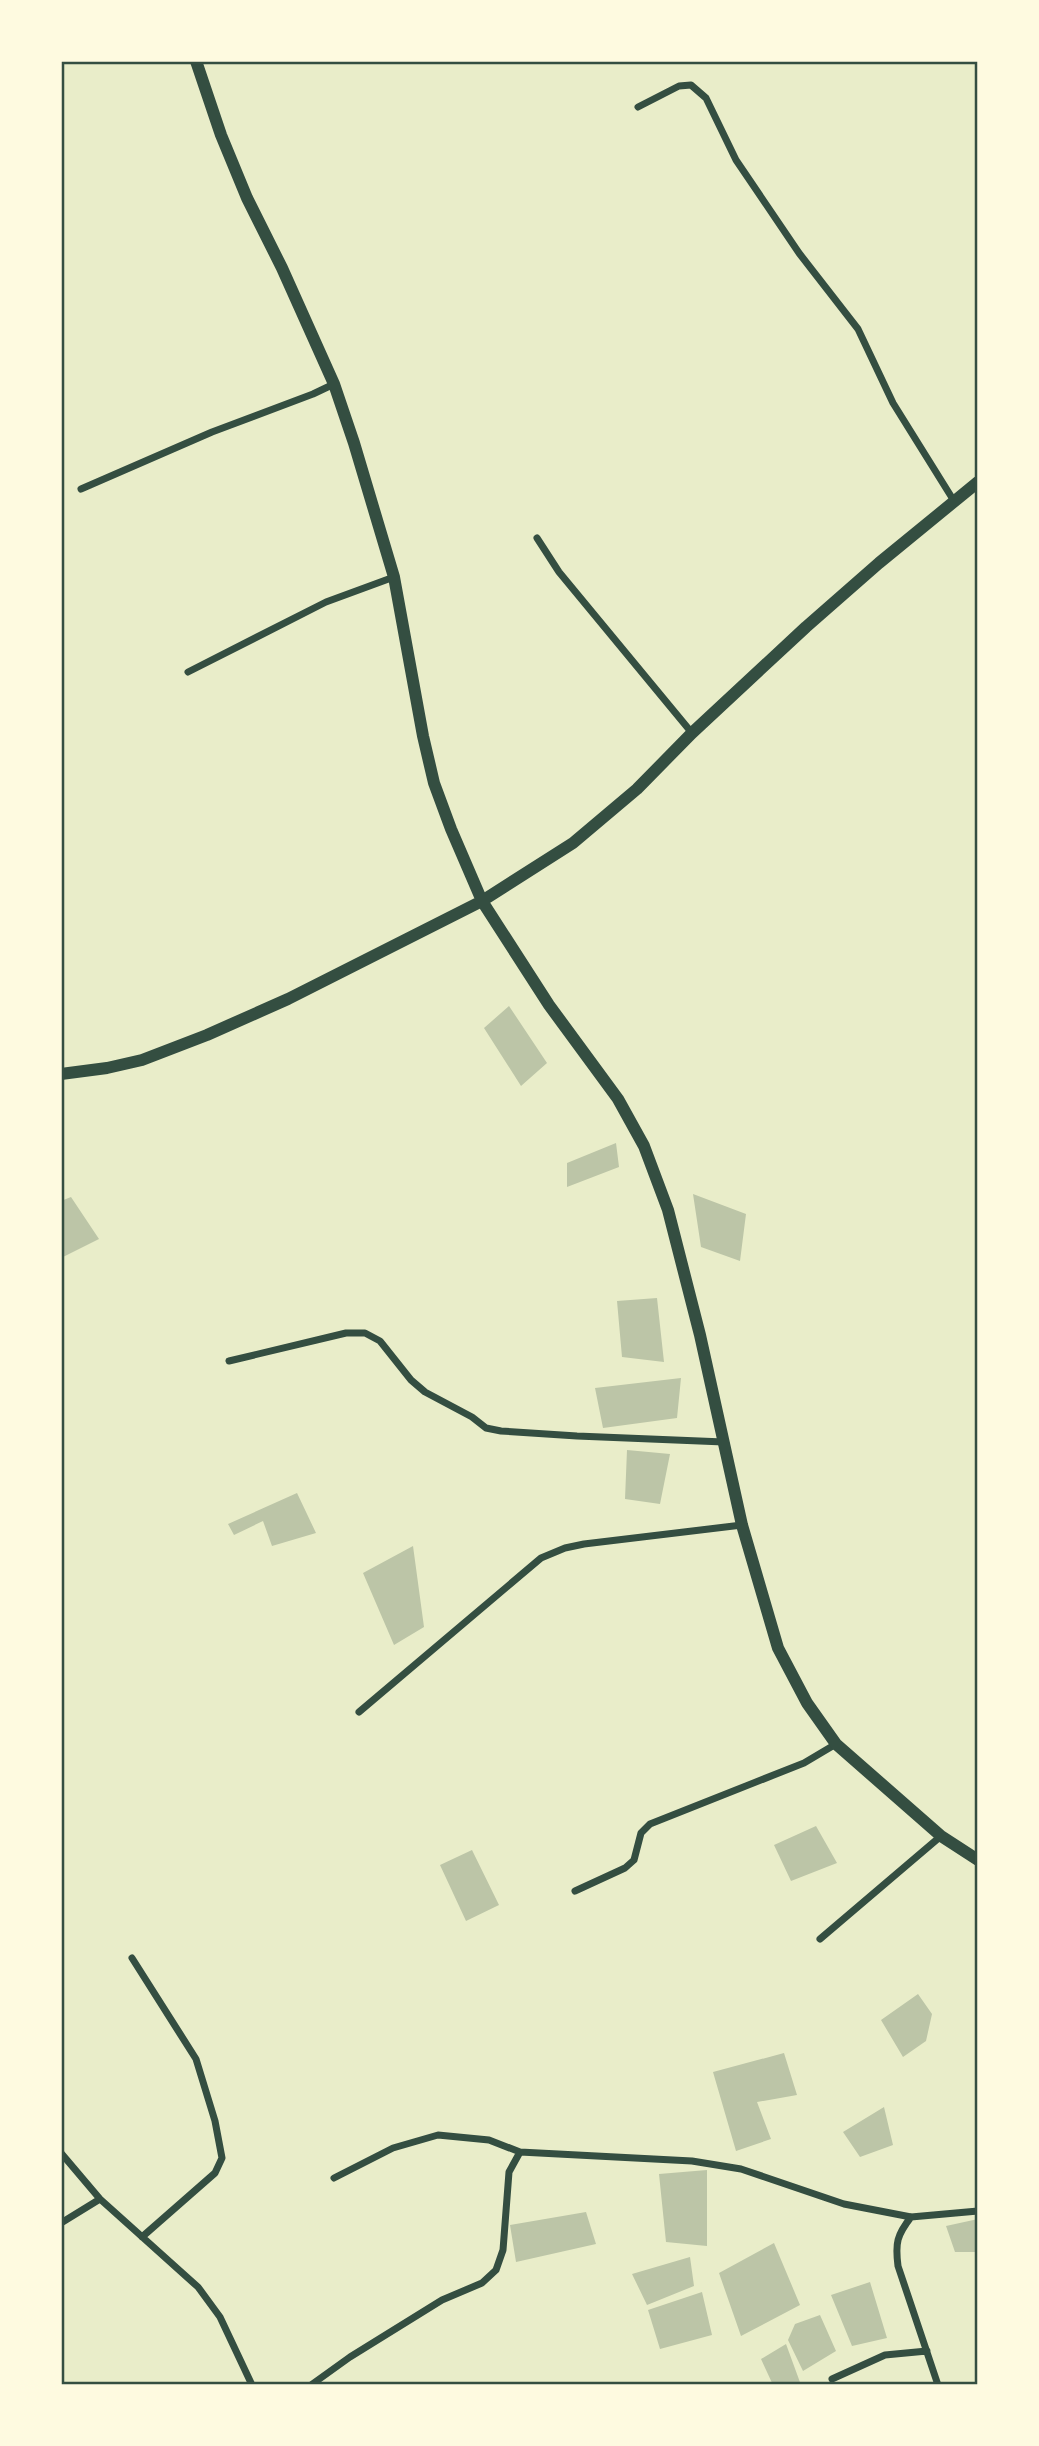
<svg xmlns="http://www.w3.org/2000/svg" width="1039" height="2446" font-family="'PT Sans',sans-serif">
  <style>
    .building { fill: #bcc5a7 }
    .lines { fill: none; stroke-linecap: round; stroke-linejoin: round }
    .minor { stroke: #344e41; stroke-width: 7 }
    .tertiary { stroke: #344e41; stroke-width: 12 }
    .neatline { fill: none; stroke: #344e41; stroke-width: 2.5 }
  </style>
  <rect width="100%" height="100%" fill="#e9edc9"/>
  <!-- building -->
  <path class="building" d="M 509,1006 L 547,1063 L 521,1086 L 484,1028 Z
    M 616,1143 L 619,1167 L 567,1187 L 567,1163 Z
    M 693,1194 L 746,1214 L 740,1261 L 701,1247 Z
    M 71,1197 L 99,1239 L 61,1258 L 61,1201 Z
    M 657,1298 L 664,1362 L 622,1357 L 617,1301 Z
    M 681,1378 L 677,1418 L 603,1428 L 595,1388 Z
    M 627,1450 L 670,1454 L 660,1504 L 625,1499 Z
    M 297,1493 L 316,1533 L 272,1546 L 263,1521 L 234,1535 L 228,1524 Z
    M 413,1546 L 424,1627 L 394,1645 L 363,1573 Z
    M 816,1826 L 837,1863 L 791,1881 L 774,1845 Z
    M 472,1850 L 499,1905 L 466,1921 L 440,1865 Z
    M 918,1994 L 932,2014 L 926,2041 L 903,2057 L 881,2020 Z
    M 784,2053 L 797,2095 L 757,2102 L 771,2139 L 736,2151 L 713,2072 Z
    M 884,2107 L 893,2145 L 860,2157 L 843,2132 Z
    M 707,2170 L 707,2246 L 666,2242 L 659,2174 Z
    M 586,2212 L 596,2244 L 516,2262 L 510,2225 Z
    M 978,2219 L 978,2252 L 955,2252 L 946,2226 Z
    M 774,2243 L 800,2305 L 741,2336 L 719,2273 Z
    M 690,2257 L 694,2286 L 647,2305 L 632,2274 Z
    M 870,2282 L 887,2338 L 852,2346 L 831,2295 Z
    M 702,2292 L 712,2335 L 660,2349 L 648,2310 Z
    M 820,2315 L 836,2351 L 803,2371 L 788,2340 L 795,2324 Z
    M 786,2344 L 801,2385 L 773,2385 L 761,2359 Z"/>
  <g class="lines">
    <!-- minor -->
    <path class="minor" d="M 638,107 L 679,86 L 691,85 L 706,98 L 736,160 L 799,253 L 858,329 L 893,403 L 954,501
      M 81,489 L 212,432 L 313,394 L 334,384
      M 537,538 L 559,572 L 692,733
      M 188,672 L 326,602 L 394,577
      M 229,1361 L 346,1333 L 365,1333 L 380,1341 L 411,1380 L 425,1392 L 472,1417 L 486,1428 L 501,1431 L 577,1436 L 724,1442
      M 359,1712 L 541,1558 L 565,1548 L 584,1544 L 742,1525
      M 575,1891 L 625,1868 L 634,1860 L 641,1833 L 650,1824 L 804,1763 L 836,1744
      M 820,1939 L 941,1836
      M 132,1958 L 196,2059 L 215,2121 L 222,2158 L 215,2173 L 142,2237
      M 61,2153 L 100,2199 L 198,2287 L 220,2317 L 252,2385
      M 334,2178 L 393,2148 L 438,2135 L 489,2140 L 520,2152 L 692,2161 L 741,2169 L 844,2204 L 911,2217 L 978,2211
      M 911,2217 C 897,2235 895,2243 898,2266 L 938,2385
      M 61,2223 L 100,2199
      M 832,2379 L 885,2355 L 927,2351
      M 311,2385 L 350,2357 L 442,2300 L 482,2283 L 496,2270 L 503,2250 L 509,2172 L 520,2152"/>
    <!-- tertiary -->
    <path class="tertiary" d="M 196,61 L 221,135 L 247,198 L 282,268 L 334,384 L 354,443 L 394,577 L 423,736 L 434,783 L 451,829 L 482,901 L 549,1005 L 618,1099 L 644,1146 L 668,1210 L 700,1335 L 742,1525 L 778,1648 L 807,1703 L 836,1744 L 941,1836 L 978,1860
      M 61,1074 L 107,1068 L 142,1060 L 207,1035 L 288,999 L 482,901 L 573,843 L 637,789 L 692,733 L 806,627 L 879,563 L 978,482"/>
  </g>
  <!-- border -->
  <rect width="1039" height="2446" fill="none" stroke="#fefae0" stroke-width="126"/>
  <rect x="63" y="63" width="913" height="2320" class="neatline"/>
</svg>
